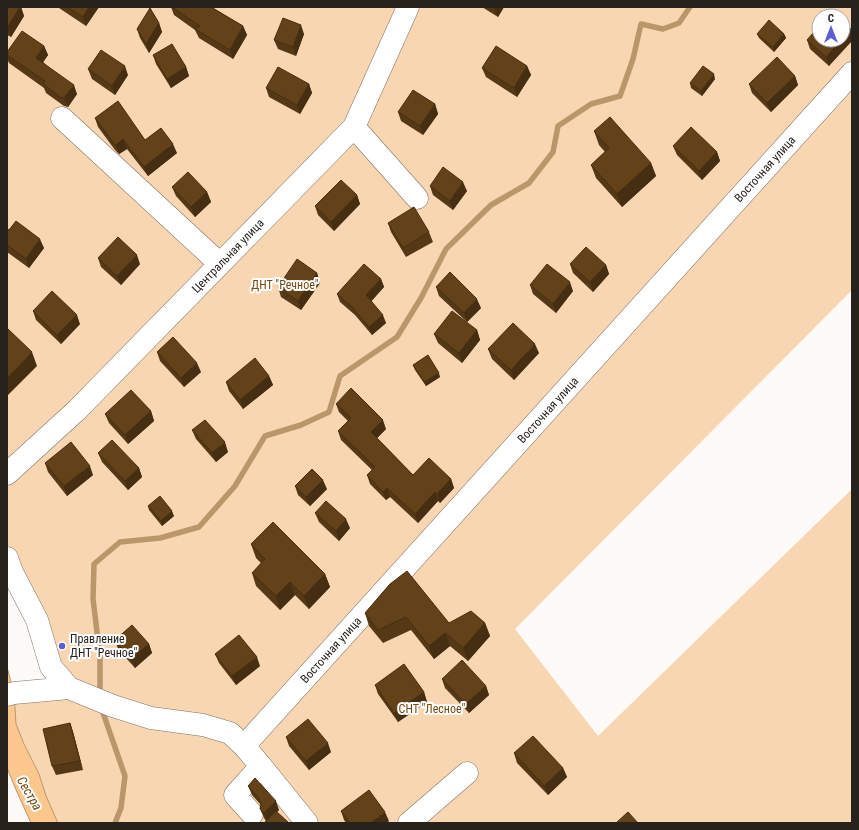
<svg xmlns="http://www.w3.org/2000/svg" width="859" height="830" font-family="'Roboto Condensed',sans-serif">
  <style>
    .green { fill: #f8d6b2; fill-rule: evenodd }
    .water { fill: #fcc78d; stroke: #bc966b }
    .lines { fill: none; stroke-linecap: round; stroke-linejoin: round }
    .stream { stroke: #bc966b; stroke-width: 5.5 }
    .minor-casing { stroke: #7d7164; stroke-width: 23 }
    .minor { stroke: #fff; stroke-width: 22 }
    .wall { fill: #553916 }
    .shaded-wall { fill: #452e12 }
    .building { fill: #634219; stroke: #452e12 }
    .poi-dot { fill: #5c5cd4; stroke: #fff; stroke-width: 1.5 }
    .labels { text-anchor: middle; stroke-width: 4; stroke-linejoin: round; paint-order: stroke }
    .street-label { font-size: 12px; fill: #27221c; stroke: #fff }
    .park-label { font-size: 12px; fill: #73490e; stroke: #fff }
    .poi-label { font-size: 12px; fill: #27221c; stroke: #fff; text-anchor: start }
    .water-label { font-size: 13px; font-style: italic; fill: #71470b; stroke: #fff }
  </style>
  <rect width="100%" height="100%" fill="#fdfaf8"/>
  <!-- green -->
  <path class="green" d="M 7,7 L 852,7 L 852,290 L 515,629 L 598,736 L 852,489 L 852,823 L 58,823 L 46,796 L 39,774 L 24,744 L 16,724 L 14,699 L 73,690 L 7,558 ZM 819,16 L 843,16 L 843,40 L 819,40 Z"/>
  <!-- water -->
  <path class="water" d="M 7,667 L 14,693 L 16,724 L 24,744 L 39,774 L 46,796 L 58,823 L 31,823 L 17,792 L 7,768 Z"/>
  <g class="lines">
    <!-- stream -->
    <path class="stream" d="M 100,695 L 100,656 L 93,599 L 94,564 L 120,542 L 160,538 L 199,527 L 235,486 L 265,436 L 301,425 L 329,412 L 340,376 L 397,337 L 421,298 L 446,249 L 491,205 L 529,183 L 553,152 L 558,126 L 591,104 L 620,96 L 633,59 L 641,24 L 663,29 L 679,23 L 690,7
      M 101,707 L 125,776 L 121,808 L 115,823"/>
    <defs>
      <path id="minor" d="M 62,118 L 220,264
        M 354,127 L 417,198
        M 7,474 L 77,410 L 354,127 L 408,7
        M 7,558 L 12,572 L 37,620 L 51,667 L 69,688
        M 7,695 L 14,693 L 69,688 L 113,706 L 151,718 L 203,725 L 230,733 L 244,746 L 261,766 L 307,823
        M 244,746 L 852,73
        M 252,814 L 235,795 L 261,766
        M 409,823 L 467,773"/>
    </defs>
    <!-- minor casing -->
    <use href="#minor" class="minor-casing"/>
    <!-- minor -->
    <use href="#minor" class="minor"/>
  </g>
  <!-- wall -->
  <path class="wall" d="M 7,7 L 21,7 L 24,16 L 11,37 L 7,35 Z
    M 59,7 L 99,7 L 86,26 L 59,8 Z
    M 171,7 L 211,7 L 243,26 L 247,35 L 233,59 L 199,38 L 195,30 L 174,15 Z
    M 482,7 L 504,7 L 498,17 Z
    M 159,23 L 162,32 L 149,53 L 140,38 L 137,29 Z
    M 852,31 L 829,66 L 810,49 L 807,40 Z
    M 304,34 L 296,56 L 278,49 L 274,40 Z
    M 757,34 L 784,34 L 786,38 L 774,52 L 759,38 Z
    M 44,46 L 48,55 L 43,62 L 77,94 L 68,107 L 64,106 L 46,93 L 44,88 L 9,63 L 7,58 L 7,52 Z
    M 153,55 L 186,67 L 189,76 L 171,88 L 156,64 Z
    M 527,66 L 531,75 L 517,97 L 486,77 L 482,68 Z
    M 88,69 L 128,75 L 115,95 L 92,79 Z
    M 795,76 L 798,85 L 771,112 L 752,93 L 749,84 Z
    M 715,79 L 702,96 L 691,88 L 690,83 Z
    M 309,84 L 312,93 L 300,114 L 269,97 L 266,88 Z
    M 435,104 L 438,114 L 423,135 L 401,121 L 398,112 Z
    M 95,118 L 145,140 L 177,153 L 148,176 L 127,149 L 119,154 L 115,150 L 98,127 Z
    M 594,131 L 651,163 L 656,176 L 622,207 L 596,178 L 591,165 L 605,152 L 599,145 Z
    M 673,146 L 717,152 L 720,161 L 702,180 L 677,155 Z
    M 430,186 L 467,191 L 453,210 L 433,195 Z
    M 172,187 L 207,192 L 211,202 L 195,217 L 176,196 Z
    M 357,195 L 360,204 L 334,231 L 318,215 L 315,206 Z
    M 388,223 L 429,232 L 433,242 L 406,257 L 391,232 Z
    M 7,229 L 44,248 L 29,268 L 7,252 Z
    M 98,258 L 140,264 L 121,285 L 101,267 Z
    M 570,264 L 606,265 L 609,274 L 593,292 L 573,273 Z
    M 317,273 L 320,283 L 301,310 L 281,297 L 278,287 Z
    M 381,279 L 384,287 L 371,301 L 386,323 L 372,335 L 355,315 L 340,302 L 337,294 Z
    M 530,285 L 573,291 L 556,313 L 533,294 Z
    M 436,287 L 481,308 L 467,322 L 439,296 Z
    M 33,311 L 80,324 L 61,344 L 36,320 Z
    M 477,330 L 480,340 L 462,363 L 438,343 L 434,334 Z
    M 488,349 L 539,353 L 514,380 L 492,359 Z
    M 157,352 L 201,372 L 184,387 L 160,361 Z
    M 413,365 L 440,377 L 426,386 L 415,370 Z
    M 269,376 L 273,385 L 243,409 L 229,391 L 226,382 Z
    M 336,404 L 386,429 L 377,438 L 413,475 L 451,479 L 454,488 L 440,503 L 438,501 L 418,523 L 390,497 L 386,500 L 370,484 L 367,475 L 372,470 L 341,440 L 338,431 L 348,421 L 339,412 Z
    M 151,411 L 154,421 L 128,444 L 109,423 L 105,414 Z
    M 192,430 L 228,452 L 216,462 L 196,439 Z
    M 98,453 L 139,468 L 142,477 L 128,490 L 102,462 Z
    M 45,463 L 93,475 L 67,496 L 48,472 Z
    M 295,486 L 327,489 L 310,506 L 298,495 Z
    M 148,506 L 174,516 L 162,526 L 149,510 Z
    M 315,513 L 350,528 L 339,541 L 319,522 Z
    M 251,544 L 325,574 L 330,587 L 309,609 L 295,595 L 280,610 L 256,586 L 252,573 L 261,563 L 256,558 Z
    M 390,584 L 449,623 L 485,623 L 490,636 L 468,661 L 450,646 L 434,659 L 411,630 L 383,643 L 369,626 L 365,613 Z
    M 115,640 L 149,644 L 152,653 L 135,668 L 118,649 Z
    M 215,654 L 260,666 L 236,685 L 219,663 Z
    M 442,679 L 486,686 L 489,695 L 469,713 L 445,688 Z
    M 375,685 L 424,692 L 427,702 L 398,722 L 378,694 Z
    M 70,723 L 73,732 L 83,770 L 56,775 L 52,766 Z
    M 286,737 L 331,752 L 309,770 L 289,746 Z
    M 514,753 L 563,768 L 567,777 L 548,795 L 517,763 Z
    M 248,786 L 279,810 L 266,821 L 264,818 L 260,809 L 261,805 L 252,795 Z
    M 341,811 L 389,821 L 386,823 L 346,823 L 344,820 Z"/>
  <!-- shaded-wall -->
  <path class="shaded-wall" d="M 20,7 L 21,7 L 24,16 L 11,37 L 7,28 Z
    M 89,7 L 99,7 L 86,26 L 83,17 Z
    M 495,7 L 504,7 L 498,17 L 494,8 Z
    M 159,23 L 162,32 L 149,53 L 146,44 Z
    M 301,25 L 304,34 L 296,56 L 293,47 Z
    M 243,26 L 247,35 L 233,59 L 230,50 Z
    M 851,29 L 852,31 L 852,41 L 829,66 L 826,57 L 841,40 L 843,40 L 843,38 Z
    M 784,34 L 786,38 L 774,52 L 773,47 Z
    M 44,46 L 48,55 L 40,67 L 36,58 Z
    M 125,66 L 128,75 L 115,95 L 112,86 Z
    M 527,66 L 531,75 L 517,97 L 514,88 Z
    M 186,67 L 189,76 L 171,88 L 167,79 Z
    M 714,74 L 715,79 L 702,96 L 701,91 Z
    M 795,76 L 798,85 L 771,112 L 767,103 Z
    M 309,84 L 312,93 L 300,114 L 297,105 Z
    M 74,85 L 77,94 L 68,107 L 64,98 Z
    M 435,104 L 438,114 L 423,135 L 420,126 Z
    M 123,139 L 127,149 L 119,154 L 116,145 Z
    M 173,144 L 177,153 L 148,176 L 144,167 Z
    M 717,152 L 720,161 L 702,180 L 699,171 Z
    M 651,163 L 656,176 L 622,207 L 617,194 Z
    M 463,182 L 467,191 L 453,210 L 450,201 Z
    M 207,192 L 211,202 L 195,217 L 191,207 Z
    M 357,195 L 360,204 L 334,231 L 331,222 Z
    M 40,239 L 44,248 L 29,268 L 26,259 Z
    M 137,255 L 140,264 L 121,285 L 117,276 Z
    M 606,265 L 609,274 L 593,292 L 590,282 Z
    M 317,273 L 320,283 L 301,310 L 298,301 Z
    M 381,279 L 384,287 L 369,304 L 366,295 Z
    M 570,282 L 573,291 L 556,313 L 553,304 Z
    M 477,299 L 481,308 L 467,322 L 464,313 Z
    M 77,315 L 80,324 L 61,344 L 57,335 Z
    M 383,315 L 386,323 L 372,335 L 369,327 Z
    M 477,330 L 480,340 L 462,363 L 459,353 Z
    M 535,344 L 539,353 L 514,380 L 511,370 Z
    M 32,352 L 37,366 L 7,396 L 7,378 Z
    M 197,363 L 201,372 L 184,387 L 181,378 Z
    M 439,373 L 440,377 L 426,386 L 424,382 Z
    M 269,376 L 273,385 L 243,409 L 240,400 Z
    M 151,411 L 154,421 L 128,444 L 125,435 Z
    M 383,420 L 386,429 L 374,441 L 371,432 Z
    M 225,442 L 228,452 L 216,462 L 212,453 Z
    M 90,466 L 93,475 L 67,496 L 64,486 Z
    M 139,468 L 142,477 L 128,490 L 125,481 Z
    M 451,479 L 454,488 L 440,503 L 437,494 Z
    M 323,480 L 327,489 L 310,506 L 306,497 Z
    M 387,488 L 390,497 L 386,500 L 383,492 Z
    M 435,492 L 438,501 L 418,523 L 415,514 Z
    M 172,511 L 174,516 L 162,526 L 161,521 Z
    M 346,519 L 350,528 L 339,541 L 336,531 Z
    M 325,574 L 330,587 L 309,609 L 304,596 Z
    M 290,582 L 295,595 L 280,610 L 276,596 Z
    M 485,623 L 490,636 L 468,661 L 463,648 Z
    M 445,633 L 450,646 L 434,659 L 429,646 Z
    M 149,644 L 152,653 L 135,668 L 131,659 Z
    M 257,657 L 260,666 L 236,685 L 232,676 Z
    M 486,686 L 489,695 L 469,713 L 466,704 Z
    M 424,692 L 427,702 L 398,722 L 394,713 Z
    M 70,723 L 73,732 L 83,770 L 80,761 Z
    M 328,743 L 331,752 L 309,770 L 306,761 Z
    M 563,768 L 567,777 L 548,795 L 544,786 Z
    M 276,801 L 279,810 L 267,822 L 264,813 Z
    M 385,812 L 389,821 L 386,823 L 371,823 Z"/>
  <!-- building -->
  <path class="building" d="M 7,7 L 20,7 L 7,28 Z
    M 67,7 L 89,7 L 83,17 Z
    M 172,7 L 211,7 L 243,26 L 230,50 L 195,29 L 200,26 Z
    M 150,8 L 159,23 L 146,44 L 137,29 Z
    M 832,12 L 837,16 L 828,16 Z
    M 283,18 L 301,25 L 293,47 L 274,40 Z
    M 769,20 L 784,34 L 773,47 L 757,34 Z
    M 843,22 L 851,29 L 843,38 Z
    M 819,26 L 819,40 L 841,40 L 826,57 L 807,40 Z
    M 22,31 L 44,46 L 36,58 L 74,85 L 64,98 L 60,97 L 43,84 L 45,81 L 7,55 L 7,52 Z
    M 172,44 L 186,67 L 167,79 L 153,55 Z
    M 496,46 L 527,66 L 514,88 L 482,68 Z
    M 101,50 L 125,66 L 112,86 L 88,69 Z
    M 777,57 L 795,76 L 767,103 L 749,84 Z
    M 703,66 L 714,74 L 701,91 L 690,83 Z
    M 278,67 L 309,84 L 297,105 L 266,88 Z
    M 413,90 L 435,104 L 420,126 L 398,112 Z
    M 118,101 L 145,140 L 161,128 L 173,144 L 144,167 L 123,139 L 116,145 L 112,141 L 95,118 Z
    M 610,117 L 651,163 L 617,194 L 591,165 L 609,148 L 594,131 Z
    M 691,127 L 717,152 L 699,171 L 673,146 Z
    M 443,167 L 463,182 L 450,201 L 430,186 Z
    M 188,172 L 207,192 L 191,207 L 172,187 Z
    M 341,180 L 357,195 L 331,222 L 315,206 Z
    M 414,207 L 429,232 L 403,248 L 388,223 Z
    M 16,221 L 40,239 L 26,259 L 7,245 L 7,229 L 9,230 Z
    M 118,237 L 137,255 L 117,276 L 98,258 Z
    M 586,247 L 606,265 L 590,282 L 570,264 Z
    M 297,259 L 317,273 L 298,301 L 278,287 Z
    M 364,264 L 381,279 L 366,295 L 383,315 L 369,327 L 352,307 L 337,294 Z
    M 547,264 L 570,282 L 553,304 L 530,285 Z
    M 450,272 L 477,299 L 464,313 L 436,287 Z
    M 52,291 L 77,315 L 57,335 L 33,311 Z
    M 452,311 L 477,330 L 459,353 L 434,334 Z
    M 513,323 L 535,344 L 511,370 L 488,349 Z
    M 7,328 L 32,352 L 7,378 Z
    M 173,337 L 197,363 L 181,378 L 157,352 Z
    M 428,355 L 439,373 L 424,382 L 413,365 Z
    M 255,358 L 269,376 L 240,400 L 226,382 Z
    M 351,388 L 383,420 L 371,432 L 413,475 L 429,458 L 451,479 L 437,494 L 435,492 L 415,514 L 387,488 L 383,492 L 367,475 L 375,467 L 338,431 L 351,418 L 336,404 Z
    M 131,390 L 151,411 L 125,435 L 105,414 Z
    M 205,420 L 225,442 L 212,453 L 192,430 Z
    M 112,440 L 139,468 L 125,481 L 98,453 Z
    M 71,442 L 90,466 L 64,486 L 45,463 Z
    M 312,469 L 323,480 L 306,497 L 295,486 Z
    M 160,496 L 172,511 L 161,521 L 148,506 Z
    M 326,501 L 346,519 L 336,531 L 315,513 Z
    M 273,522 L 325,574 L 304,596 L 290,582 L 276,596 L 252,573 L 265,559 L 251,544 Z
    M 407,571 L 449,623 L 471,611 L 485,623 L 463,648 L 445,633 L 429,646 L 406,617 L 378,630 L 365,613 L 390,584 Z
    M 132,625 L 149,644 L 131,659 L 115,640 Z
    M 239,635 L 257,657 L 232,676 L 215,654 Z
    M 462,660 L 486,686 L 466,704 L 442,679 Z
    M 404,664 L 424,692 L 394,713 L 375,685 Z
    M 308,719 L 328,743 L 306,761 L 286,737 Z
    M 70,723 L 80,761 L 52,766 L 43,729 Z
    M 533,736 L 563,768 L 544,786 L 514,753 Z
    M 255,778 L 276,801 L 264,813 L 260,809 L 261,803 L 258,797 L 248,786 Z
    M 369,790 L 385,812 L 371,823 L 350,823 L 341,811 Z
    M 276,811 L 289,823 L 264,823 Z
    M 628,812 L 638,823 L 616,823 Z"/>
  <!-- markers -->
  <circle class="poi-dot" cx="62" cy="646" r="4"/>
  <g class="labels">
    <!-- street labels -->
    <g class="street-label">
      <text transform="translate(765 169) rotate(-48)" y="4">Восточная улица</text>
      <text transform="translate(228 256) rotate(-46)" y="4">Центральная улица</text>
      <text transform="translate(548 410) rotate(-48)" y="4">Восточная улица</text>
      <text transform="translate(331 650) rotate(-48)" y="4">Восточная улица</text>
    </g>
    <!-- park labels -->
    <g class="park-label">
      <text x="285" y="289">ДНТ "Речное"</text>
      <text x="432" y="713">СНТ "Лесное"</text>
    </g>
    <!-- poi labels -->
    <g class="poi-label">
      <text x="70" y="643">Правление<tspan x="70" dy="14">ДНТ "Речное"</tspan></text>
    </g>
    <!-- water labels -->
    <g class="water-label">
      <text transform="translate(30 793) rotate(60)" y="5">Сестра</text>
    </g>
  </g>
  <!-- border -->
  <rect width="859" height="830" fill="none" stroke="#27221c" stroke-width="16"/>
  <!-- north arrow -->
  <g transform="translate(831 28)"><circle r="19" fill="#ffffff" stroke="#a9a7a4"/>
  <path d="M0-3L7 15L0 10L-7 15Z" fill="#5c5cd4"/>
  <text y="-6" font-size="11" font-weight="bold" text-anchor="middle" fill="#27221c">С</text>
  </g>
</svg>
